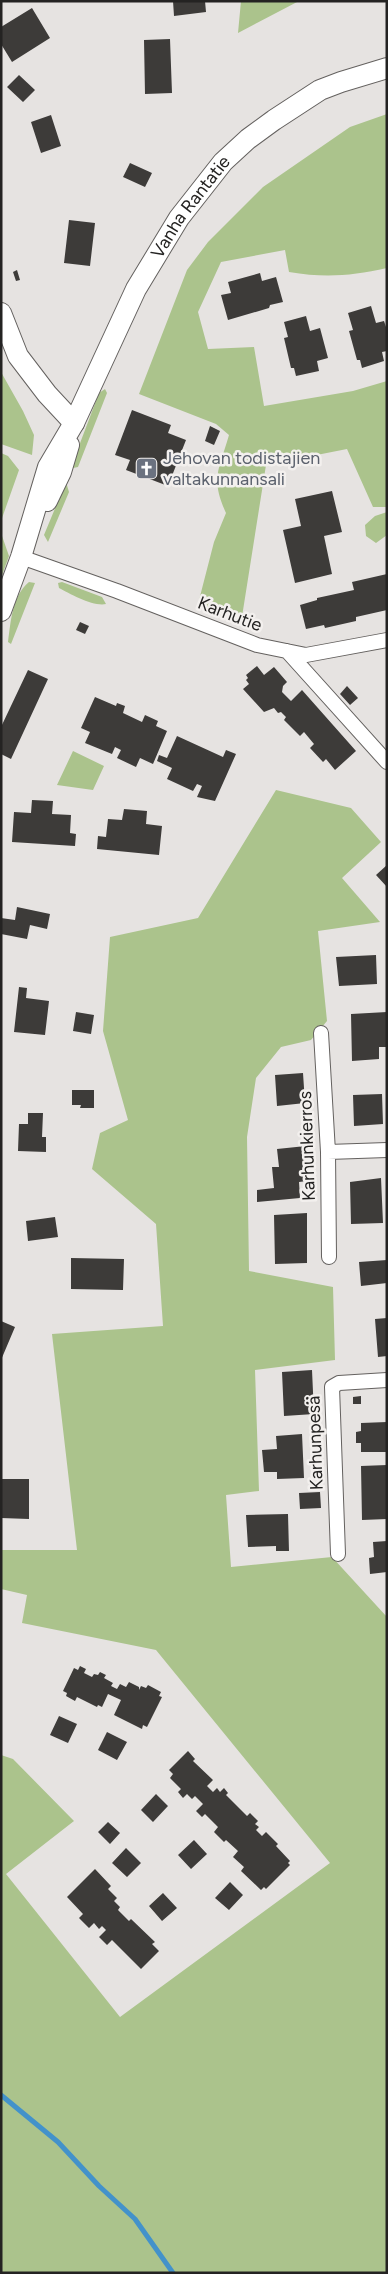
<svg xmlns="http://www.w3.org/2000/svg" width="388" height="2274" font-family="Figtree,sans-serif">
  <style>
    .green { fill: #abc38c }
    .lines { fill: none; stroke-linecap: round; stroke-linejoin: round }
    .stream { stroke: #4392ca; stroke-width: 5 }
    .building { fill: #3d3b39 }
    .street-casing { stroke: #64615f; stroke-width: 16 }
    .secondary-casing { stroke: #64615f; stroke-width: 22 }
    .street { stroke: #fff; stroke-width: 14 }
    .secondary { stroke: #fff; stroke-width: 20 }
    .labels { text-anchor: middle; stroke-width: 5; stroke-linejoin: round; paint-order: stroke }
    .street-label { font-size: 18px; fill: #242322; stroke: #f3f0ee }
    .worship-label { font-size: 18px; fill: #5b616d; stroke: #f3f0ee; text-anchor: start }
  </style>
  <rect width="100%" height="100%" fill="#e6e3e1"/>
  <!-- green -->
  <path class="green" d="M 241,1 L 299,1 L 238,33 Z
    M 387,114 L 387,268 C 351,276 325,278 289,272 L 285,250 L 221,262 L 198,312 L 208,349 L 254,347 L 264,406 L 353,391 L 387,381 L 387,507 L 373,507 L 347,449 L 266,465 L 241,623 L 197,608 L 214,542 L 226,513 C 210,478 219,470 229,435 L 216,424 L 139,394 L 187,270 L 208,242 L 263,187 L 350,127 Z
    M 1,372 L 23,411 L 34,435 L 32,455 L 1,444 Z
    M 105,389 L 107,393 L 78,467 L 73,468 L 71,467 L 99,393 Z
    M 1,453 L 8,456 L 19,470 L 1,521 Z
    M 66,482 L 69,492 L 48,542 L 44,535 Z
    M 387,512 L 387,535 L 376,543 L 366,536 L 365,525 L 375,516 Z
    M 1,533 L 9,556 L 1,578 Z
    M 29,582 L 35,583 L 11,644 L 8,642 C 11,621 12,596 29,582 Z
    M 62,582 L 102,597 L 106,604 C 94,607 70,594 59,588 L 58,583 Z
    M 73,751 L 104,766 L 93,790 L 57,785 Z
    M 276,790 L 351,808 L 381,842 L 342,878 L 380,922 L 318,931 L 327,1021 L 311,1040 L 281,1047 L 256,1078 L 247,1137 L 249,1271 L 333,1287 L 335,1360 L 255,1370 L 259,1491 L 226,1495 L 231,1567 L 332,1557 L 387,1617 L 387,2273 L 1,2273 L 1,1755 L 13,1759 L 74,1821 L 6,1874 L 120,2017 L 330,1863 L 156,1650 L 22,1623 L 27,1595 L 1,1589 L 1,1550 L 77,1550 L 52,1334 L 163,1326 L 156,1224 L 92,1169 L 100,1133 L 128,1120 L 103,1031 L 110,937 L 198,918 Z"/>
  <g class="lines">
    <!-- stream -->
    <path class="stream" d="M 1,2095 L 58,2142 L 99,2186 L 135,2219 L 173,2273"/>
  </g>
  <!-- building -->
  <path class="building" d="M 173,1 L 205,1 L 206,12 L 174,16 Z
    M 32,8 L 50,38 L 12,62 L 1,44 L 1,27 Z
    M 170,39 L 172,93 L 145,94 L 144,40 Z
    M 19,75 L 35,90 L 23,102 L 7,87 Z
    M 51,115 L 61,146 L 41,153 L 31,122 Z
    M 130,163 L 152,173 L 145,187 L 123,177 Z
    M 69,220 L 95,223 L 90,266 L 64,263 Z
    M 17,270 L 20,280 L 16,281 L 13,272 Z
    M 260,273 L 262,281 L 276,277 L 283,302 L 270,305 L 269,308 L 228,320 L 221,295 L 231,293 L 228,282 Z
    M 371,306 L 376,323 L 384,321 L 387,330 L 387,351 L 382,352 L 384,361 L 362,368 L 360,360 L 357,360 L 349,331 L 353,330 L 348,313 Z
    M 306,316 L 310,331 L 320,328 L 328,358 L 317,361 L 319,371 L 296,376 L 294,368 L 291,368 L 284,338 L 288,337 L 284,322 Z
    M 132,410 L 171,425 L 168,433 L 186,440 L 168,486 L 126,470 L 130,460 L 115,455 Z
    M 210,426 L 220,431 L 214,445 L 205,441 Z
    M 332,491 L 342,532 L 324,536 L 332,574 L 295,583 L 283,530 L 301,526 L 295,499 Z
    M 387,574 L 387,610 L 356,617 L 356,621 L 325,628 L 324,625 L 306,629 L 300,605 L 317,600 L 317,598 L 354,590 L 352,582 Z
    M 80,622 L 89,626 L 85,634 L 76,630 Z
    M 257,666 L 264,675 L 274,667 L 287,682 L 283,686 L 282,692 L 291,701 L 302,690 L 356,751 L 335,770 L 326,759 L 323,762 L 310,748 L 314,744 L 304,732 L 300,736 L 284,720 L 286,717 L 281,712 L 278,713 L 274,708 L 264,712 L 243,689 L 249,684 L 246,680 L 248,678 L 246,675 Z
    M 28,670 L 48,679 L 11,759 L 1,754 L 1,727 Z
    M 347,686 L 358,698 L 350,705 L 340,694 Z
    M 95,697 L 116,706 L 117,703 L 125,706 L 123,713 L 142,722 L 145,715 L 158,721 L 156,726 L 167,731 L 153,764 L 140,758 L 136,767 L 117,758 L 121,750 L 115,747 L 112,754 L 85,743 L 90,732 L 81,728 Z
    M 177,736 L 223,757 L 226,750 L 236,754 L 215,801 L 197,797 L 202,786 L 197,784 L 193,791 L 167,779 L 172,768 L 157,761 L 159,755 L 167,758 Z
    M 32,800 L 53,801 L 52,814 L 71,815 L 70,833 L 76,834 L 75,846 L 12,842 L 14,812 L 31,813 Z
    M 124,809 L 147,811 L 146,824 L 162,826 L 159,855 L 97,849 L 98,836 L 106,837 L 108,819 L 122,820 Z
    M 387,865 L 387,887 L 376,875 Z
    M 17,907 L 50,914 L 47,929 L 30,925 L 27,939 L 1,934 L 1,918 L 15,920 Z
    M 376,955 L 377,984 L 339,986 L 336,957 Z
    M 19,987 L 27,988 L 26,998 L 49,1001 L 45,1035 L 14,1032 Z
    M 76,1012 L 94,1015 L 91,1034 L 73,1031 Z
    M 387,1012 L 387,1047 L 379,1047 L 379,1059 L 352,1061 L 351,1014 Z
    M 303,1073 L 305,1103 L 277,1106 L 275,1075 Z
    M 72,1090 L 94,1090 L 94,1108 L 80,1108 L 81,1105 L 72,1105 Z
    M 382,1094 L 383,1124 L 354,1126 L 353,1095 Z
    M 28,1113 L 43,1113 L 42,1137 L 46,1137 L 46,1152 L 18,1151 L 19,1124 L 28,1124 Z
    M 306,1146 L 306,1150 L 309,1150 L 310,1163 L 306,1164 L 307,1181 L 299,1182 L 300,1198 L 257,1202 L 257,1190 L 274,1188 L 272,1167 L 279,1167 L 277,1149 Z
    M 381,1178 L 383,1223 L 351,1224 L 350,1182 Z
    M 307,1213 L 307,1263 L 275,1264 L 274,1215 Z
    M 55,1217 L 58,1237 L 28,1241 L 26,1221 Z
    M 71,1258 L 124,1259 L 123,1290 L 71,1289 Z
    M 387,1260 L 387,1283 L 361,1286 L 359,1262 Z
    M 387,1318 L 387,1356 L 378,1357 L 375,1319 Z
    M 1,1321 L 15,1327 L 1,1360 Z
    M 312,1370 L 314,1414 L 284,1416 L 282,1372 Z
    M 361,1396 L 361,1404 L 353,1404 L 353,1397 Z
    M 387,1422 L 387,1452 L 361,1452 L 361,1443 L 356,1443 L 356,1432 L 361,1431 L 361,1423 Z
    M 302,1434 L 304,1478 L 277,1479 L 277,1472 L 264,1472 L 262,1450 L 277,1449 L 276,1436 Z
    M 387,1465 L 387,1519 L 362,1520 L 361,1466 Z
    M 1,1479 L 29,1479 L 29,1519 L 1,1518 Z
    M 320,1492 L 321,1508 L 300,1509 L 299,1493 Z
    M 288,1514 L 289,1551 L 276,1551 L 276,1546 L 248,1547 L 246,1515 Z
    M 387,1541 L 387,1572 L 370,1574 L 369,1558 L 374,1557 L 373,1542 Z
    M 80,1666 L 86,1669 L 84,1673 L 92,1677 L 94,1674 L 98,1675 L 100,1672 L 106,1675 L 104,1678 L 113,1683 L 111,1686 L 117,1689 L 120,1684 L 126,1687 L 129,1682 L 139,1687 L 139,1690 L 141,1686 L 146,1688 L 148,1685 L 161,1692 L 159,1696 L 162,1697 L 147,1727 L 143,1725 L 142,1729 L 114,1715 L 121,1700 L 108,1694 L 102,1707 L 98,1705 L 97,1707 L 77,1697 L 75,1701 L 66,1696 L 67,1693 L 63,1691 L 74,1668 L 78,1670 Z
    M 59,1716 L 77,1724 L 68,1743 L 50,1735 Z
    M 107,1732 L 127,1742 L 117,1760 L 98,1750 Z
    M 188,1751 L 195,1759 L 193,1761 L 213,1780 L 207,1786 L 213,1792 L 217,1788 L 220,1792 L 224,1788 L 228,1793 L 226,1795 L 247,1816 L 250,1813 L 258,1821 L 255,1824 L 259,1827 L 256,1830 L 262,1836 L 266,1832 L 278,1844 L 276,1846 L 290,1861 L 288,1863 L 290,1865 L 266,1889 L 264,1887 L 261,1890 L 241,1871 L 244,1867 L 233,1857 L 238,1851 L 226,1840 L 224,1842 L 214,1832 L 218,1827 L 205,1814 L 202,1817 L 196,1811 L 203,1804 L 195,1796 L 192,1799 L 187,1794 L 183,1798 L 178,1792 L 181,1789 L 170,1778 L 173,1774 L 169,1770 Z
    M 156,1794 L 168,1806 L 153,1822 L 141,1810 Z
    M 108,1822 L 120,1833 L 110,1844 L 98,1832 Z
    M 194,1840 L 207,1854 L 191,1869 L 178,1855 Z
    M 126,1848 L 141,1863 L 127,1877 L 112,1863 Z
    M 95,1869 L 111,1886 L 108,1889 L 117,1898 L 114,1901 L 120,1907 L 118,1910 L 129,1921 L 131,1919 L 155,1942 L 152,1944 L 159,1951 L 141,1969 L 112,1940 L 107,1945 L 99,1937 L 106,1930 L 102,1926 L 99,1929 L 94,1923 L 89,1928 L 79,1918 L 83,1914 L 67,1897 Z
    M 230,1882 L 243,1895 L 229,1910 L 215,1898 Z
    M 163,1893 L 177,1908 L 162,1921 L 149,1906 Z"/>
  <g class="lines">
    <defs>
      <path id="street" d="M 21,557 L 117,591 L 257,645 L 306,655 L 387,640
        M 287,651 L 387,762
        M 321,1033 L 328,1152 L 329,1257
        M 328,1152 L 387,1150
        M 338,1554 L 332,1387 L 339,1383 L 387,1380"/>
      <g id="secondary">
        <path d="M 1,313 L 18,356 L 47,394 L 74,423"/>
        <path d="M 47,501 L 61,472 L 69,445"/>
        <path id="s1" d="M 1,611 L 21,557 L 48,467 L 74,423 L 136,289 L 179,218 L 223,162 L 248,139 L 274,120 L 320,90 L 341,82 L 387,68"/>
      </g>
    </defs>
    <!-- street casing -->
    <use href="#street" class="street-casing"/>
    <!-- secondary casing -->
    <use href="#secondary" class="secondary-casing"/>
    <!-- street -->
    <use href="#street" class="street"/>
    <!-- secondary -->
    <use href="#secondary" class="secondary"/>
  </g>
  <!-- icons -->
  <defs>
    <symbol id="church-square" viewBox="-11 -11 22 22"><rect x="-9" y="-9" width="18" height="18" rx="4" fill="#6b7280" stroke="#f3f0ee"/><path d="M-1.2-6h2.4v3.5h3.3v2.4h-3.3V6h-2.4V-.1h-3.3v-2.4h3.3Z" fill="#fff"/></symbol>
  </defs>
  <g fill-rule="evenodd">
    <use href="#church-square" x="134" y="456" width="25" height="25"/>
  </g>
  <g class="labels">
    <!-- street labels -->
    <g class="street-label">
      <text dy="6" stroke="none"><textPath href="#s1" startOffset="449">Vanha Rantatie</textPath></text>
      <text transform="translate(230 614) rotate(21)" y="6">Karhutie</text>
      <text transform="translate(307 1146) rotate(-92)" y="6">Karhunkierros</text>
      <text transform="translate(315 1443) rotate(-92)" y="6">Karhunpesä</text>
    </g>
    <!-- worship labels -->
    <g class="worship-label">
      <text x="163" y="464">Jehovan todistajien<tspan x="163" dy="21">valtakunnansali</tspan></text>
    </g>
  </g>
  <!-- border -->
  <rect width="388" height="2274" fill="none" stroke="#242322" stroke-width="5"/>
</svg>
